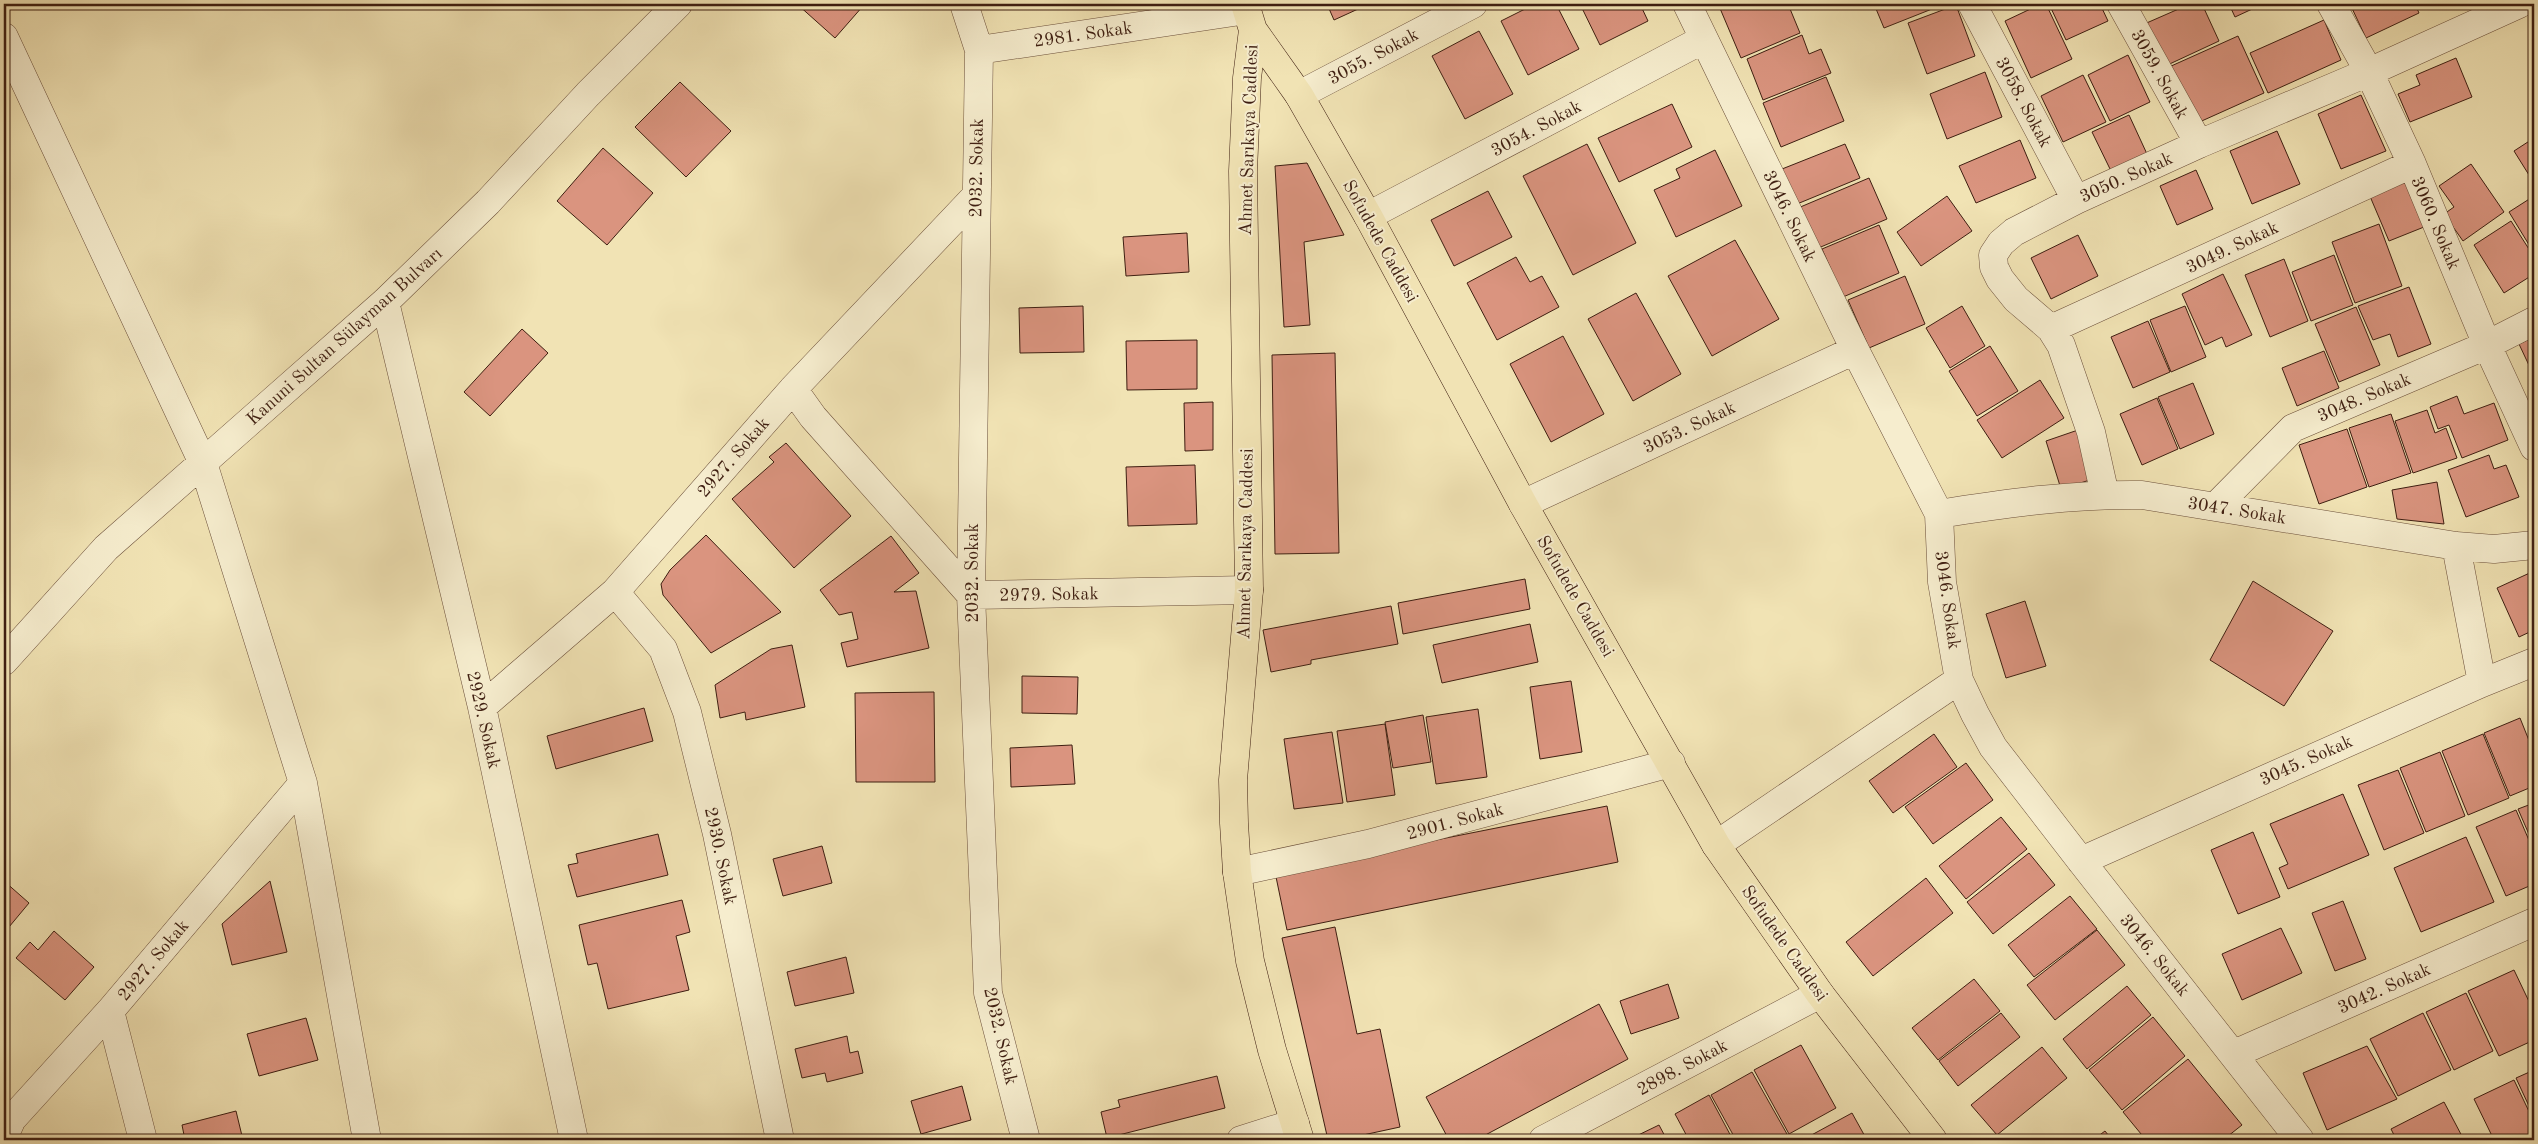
<svg xmlns="http://www.w3.org/2000/svg" width="2538" height="1144" font-family="'Old Standard TT',serif">
  <style>
    .building { fill: #da947f; stroke: #3e1e11 }
    .lines { fill: none; stroke-linecap: round; stroke-linejoin: round }
    .minor-casing { stroke: #6b4f3a; stroke-width: 29 }
    .major-casing { stroke: #3e1e11; stroke-width: 29 }
    .minor { stroke: #f6edce; stroke-width: 28 }
    .major { stroke: #f1e3b4; stroke-width: 28 }
    .labels { text-anchor: middle; stroke-width: 4; stroke-linejoin: round; paint-order: stroke }
    .street-label { font-size: 18px; fill: #3e1e11; stroke: #f6edce }
  </style>
  <rect width="100%" height="100%" fill="#f1e3b4"/>
  <filter id="stains"><feTurbulence type="fractalNoise" baseFrequency=".004" numOctaves="4"/><feColorMatrix values="0 0 0 0 .2 0 0 0 0 .09 0 0 0 0 .02 0 0 0 .5 -.17"/></filter>
  <radialGradient id="worn" r=".72"><stop offset=".6" stop-color="#630" stop-opacity="0"/><stop offset="1" stop-color="#630" stop-opacity=".3"/></radialGradient>
  <!-- building -->
  <path class="building" d="M 797,4 L 860,4 L 863,6 L 835,38 Z
    M 1327,4 L 1369,4 L 1334,20 Z
    M 1535,4 L 1556,4 L 1579,49 L 1528,75 L 1501,21 Z
    M 1580,4 L 1640,4 L 1648,21 L 1600,45 Z
    M 1725,4 L 1788,4 L 1800,33 L 1741,58 L 1719,6 Z
    M 1874,4 L 1930,4 L 1932,9 L 1884,28 Z
    M 2041,4 L 2046,4 L 2072,59 L 2031,78 L 2005,21 Z
    M 2049,4 L 2100,4 L 2108,21 L 2066,40 Z
    M 2190,4 L 2202,4 L 2219,41 L 2161,68 L 2142,25 Z
    M 2229,4 L 2263,4 L 2235,17 Z
    M 2350,4 L 2415,4 L 2419,13 L 2366,38 Z
    M 1956,5 L 1975,56 L 1927,74 L 1908,23 Z
    M 2324,20 L 2341,60 L 2268,93 L 2250,53 Z
    M 1479,31 L 1513,94 L 1465,119 L 1432,56 Z
    M 1802,35 L 1809,54 L 1821,49 L 1831,73 L 1763,100 L 1747,59 Z
    M 2238,36 L 2264,93 L 2195,124 L 2169,67 Z
    M 2128,55 L 2150,102 L 2110,121 L 2088,75 Z
    M 2456,58 L 2472,97 L 2410,122 L 2398,94 L 2420,85 L 2416,75 Z
    M 1985,72 L 2002,117 L 1947,139 L 1930,94 Z
    M 2083,75 L 2106,122 L 2063,142 L 2041,96 Z
    M 1826,77 L 1844,121 L 1781,147 L 1763,103 Z
    M 680,82 L 731,131 L 686,177 L 635,127 Z
    M 2361,95 L 2386,151 L 2341,169 L 2318,114 Z
    M 1672,104 L 1692,147 L 1619,182 L 1598,138 Z
    M 2129,115 L 2147,154 L 2111,171 L 2092,132 Z
    M 2277,131 L 2300,184 L 2252,204 L 2230,151 Z
    M 2534,138 L 2534,183 L 2514,151 Z
    M 2020,140 L 2036,178 L 1976,203 L 1959,166 Z
    M 1587,144 L 1636,243 L 1573,275 L 1523,176 Z
    M 1845,144 L 1860,178 L 1797,204 L 1782,169 Z
    M 603,148 L 653,193 L 607,245 L 557,201 Z
    M 1715,150 L 1742,206 L 1676,237 L 1654,190 L 1680,178 L 1676,169 Z
    M 1307,163 L 1344,235 L 1304,242 L 1310,325 L 1284,327 L 1275,166 Z
    M 2471,164 L 2504,212 L 2463,241 L 2444,214 L 2454,207 L 2439,186 Z
    M 2196,170 L 2213,209 L 2177,225 L 2160,186 Z
    M 1869,178 L 1887,219 L 1816,249 L 1798,208 Z
    M 2410,178 L 2429,225 L 2389,241 L 2369,194 Z
    M 1488,191 L 1512,237 L 1454,266 L 1431,220 Z
    M 1947,196 L 1972,231 L 1921,266 L 1897,232 Z
    M 2534,196 L 2534,253 L 2509,212 Z
    M 2511,221 L 2534,257 L 2534,274 L 2504,293 L 2474,245 Z
    M 2379,224 L 2402,286 L 2355,303 L 2332,242 Z
    M 1879,225 L 1899,273 L 1843,297 L 1822,249 Z
    M 1187,233 L 1189,272 L 1126,276 L 1123,237 Z
    M 2078,235 L 2098,276 L 2051,299 L 2031,258 Z
    M 1735,240 L 1779,319 L 1712,356 L 1668,276 Z
    M 2334,255 L 2353,305 L 2311,321 L 2292,272 Z
    M 1516,257 L 1530,282 L 1542,276 L 1559,307 L 1497,340 L 1467,283 Z
    M 2284,259 L 2308,321 L 2270,337 L 2245,275 Z
    M 2223,274 L 2252,335 L 2226,347 L 2222,337 L 2205,345 L 2182,294 Z
    M 1905,276 L 1925,324 L 1869,348 L 1848,300 Z
    M 2409,287 L 2431,344 L 2398,357 L 2390,334 L 2373,340 L 2358,306 Z
    M 1636,293 L 1681,374 L 1633,401 L 1588,319 Z
    M 1083,306 L 1084,352 L 1020,353 L 1019,308 Z
    M 1962,306 L 1985,346 L 1950,368 L 1926,328 Z
    M 2185,306 L 2206,357 L 2171,372 L 2150,320 Z
    M 2356,307 L 2380,365 L 2339,382 L 2315,324 Z
    M 2148,321 L 2170,372 L 2133,388 L 2111,337 Z
    M 522,329 L 548,353 L 490,416 L 464,392 Z
    M 1563,336 L 1604,414 L 1551,442 L 1510,364 Z
    M 2534,337 L 2534,376 L 2519,344 Z
    M 1197,340 L 1197,389 L 1127,390 L 1126,341 Z
    M 1990,346 L 2018,391 L 1977,416 L 1949,371 Z
    M 2324,351 L 2339,388 L 2297,406 L 2282,368 Z
    M 1335,353 L 1339,553 L 1275,554 L 1272,355 Z
    M 2040,380 L 2064,418 L 2002,458 L 1977,420 Z
    M 2193,383 L 2214,434 L 2180,449 L 2158,397 Z
    M 2457,396 L 2464,414 L 2494,403 L 2508,440 L 2462,458 L 2449,425 L 2438,429 L 2430,407 Z
    M 2157,398 L 2178,449 L 2142,465 L 2120,414 Z
    M 1213,402 L 1213,450 L 1185,451 L 1184,403 Z
    M 2427,410 L 2435,433 L 2446,428 L 2457,458 L 2413,473 L 2395,421 Z
    M 2391,414 L 2411,473 L 2369,487 L 2349,428 Z
    M 2347,429 L 2367,487 L 2319,504 L 2299,445 Z
    M 2078,430 L 2093,479 L 2061,489 L 2046,441 Z
    M 786,443 L 851,516 L 794,568 L 732,499 L 774,462 L 769,457 Z
    M 2489,455 L 2494,469 L 2506,465 L 2519,497 L 2466,517 L 2448,470 Z
    M 1195,465 L 1197,524 L 1128,526 L 1126,467 Z
    M 2437,482 L 2444,524 L 2397,519 L 2392,490 Z
    M 706,535 L 781,612 L 711,653 L 663,595 L 661,584 L 670,570 Z
    M 891,536 L 919,573 L 894,592 L 916,591 L 929,648 L 847,667 L 841,643 L 858,639 L 852,612 L 839,615 L 820,590 Z
    M 2534,571 L 2534,630 L 2519,637 L 2497,588 Z
    M 1525,579 L 1530,609 L 1403,634 L 1398,603 Z
    M 2253,581 L 2333,631 L 2284,706 L 2210,660 Z
    M 2025,601 L 2046,666 L 2006,678 L 1986,614 Z
    M 1391,606 L 1398,644 L 1311,660 L 1311,664 L 1271,672 L 1263,630 Z
    M 1530,624 L 1538,662 L 1442,683 L 1433,645 Z
    M 792,645 L 805,707 L 746,720 L 745,712 L 720,718 L 715,685 L 771,649 Z
    M 1022,676 L 1078,677 L 1077,714 L 1022,713 Z
    M 1571,681 L 1582,752 L 1540,759 L 1530,687 Z
    M 934,692 L 935,782 L 856,782 L 855,693 Z
    M 644,708 L 653,741 L 556,769 L 547,736 Z
    M 1478,709 L 1487,777 L 1436,784 L 1426,717 Z
    M 1423,715 L 1431,762 L 1393,768 L 1385,722 Z
    M 2520,718 L 2534,753 L 2534,786 L 2510,796 L 2484,733 Z
    M 1385,724 L 1395,795 L 1347,802 L 1337,731 Z
    M 1332,732 L 1343,803 L 1294,809 L 1284,739 Z
    M 1934,734 L 1957,767 L 1893,813 L 1869,781 Z
    M 2483,734 L 2509,798 L 2468,815 L 2442,751 Z
    M 1072,745 L 1075,784 L 1011,787 L 1010,748 Z
    M 2440,752 L 2465,816 L 2426,832 L 2400,768 Z
    M 1966,763 L 1993,800 L 1933,844 L 1905,807 Z
    M 2398,770 L 2424,833 L 2384,850 L 2358,785 Z
    M 2343,794 L 2369,855 L 2288,889 L 2279,868 L 2288,864 L 2270,824 Z
    M 2534,803 L 2534,846 L 2518,809 Z
    M 1607,806 L 1618,862 L 1287,930 L 1275,872 Z
    M 2516,810 L 2534,852 L 2534,884 L 2506,896 L 2476,827 Z
    M 2001,817 L 2027,849 L 1966,899 L 1939,866 Z
    M 2253,832 L 2280,897 L 2238,914 L 2211,850 Z
    M 658,834 L 668,875 L 577,897 L 568,865 L 578,863 L 576,854 Z
    M 2466,837 L 2494,902 L 2421,932 L 2394,868 Z
    M 822,846 L 832,883 L 783,896 L 773,859 Z
    M 2029,853 L 2055,885 L 1993,934 L 1967,902 Z
    M 1926,878 L 1953,913 L 1873,976 L 1846,942 Z
    M 4,881 L 29,903 L 4,933 Z
    M 270,881 L 287,952 L 232,965 L 222,924 Z
    M 2070,896 L 2097,929 L 2034,977 L 2008,945 Z
    M 682,900 L 690,932 L 676,936 L 689,990 L 608,1009 L 597,963 L 588,965 L 579,925 Z
    M 2343,901 L 2366,959 L 2335,971 L 2312,913 Z
    M 1335,927 L 1357,1034 L 1380,1029 L 1400,1127 L 1340,1140 L 1328,1140 L 1282,938 Z
    M 2281,928 L 2302,973 L 2242,1000 L 2222,954 Z
    M 2097,930 L 2125,965 L 2055,1020 L 2027,985 Z
    M 54,931 L 94,967 L 65,1000 L 16,958 L 30,942 L 38,950 Z
    M 846,957 L 854,993 L 795,1006 L 787,972 Z
    M 2514,970 L 2534,1012 L 2534,1040 L 2499,1056 L 2468,991 Z
    M 1974,979 L 2000,1011 L 1938,1060 L 1912,1028 Z
    M 1668,984 L 1679,1018 L 1631,1034 L 1620,1001 Z
    M 2127,986 L 2151,1015 L 2087,1069 L 2063,1039 Z
    M 2466,993 L 2493,1051 L 2454,1070 L 2426,1012 Z
    M 1599,1004 L 1628,1059 L 1476,1140 L 1449,1140 L 1426,1097 Z
    M 2001,1013 L 2020,1037 L 1958,1086 L 1939,1061 Z
    M 2423,1013 L 2451,1070 L 2398,1096 L 2370,1039 Z
    M 2153,1017 L 2185,1056 L 2122,1110 L 2089,1070 Z
    M 306,1018 L 318,1060 L 259,1076 L 247,1034 Z
    M 847,1036 L 850,1053 L 858,1051 L 863,1073 L 827,1082 L 825,1073 L 802,1078 L 795,1049 Z
    M 1801,1045 L 1836,1108 L 1789,1134 L 1754,1070 Z
    M 2367,1046 L 2397,1099 L 2327,1130 L 2303,1073 Z
    M 2042,1047 L 2067,1078 L 1997,1135 L 1971,1105 Z
    M 2188,1059 L 2242,1125 L 2223,1140 L 2146,1140 L 2123,1112 Z
    M 2534,1070 L 2534,1117 L 2516,1078 Z
    M 1752,1072 L 1787,1134 L 1775,1140 L 1736,1140 L 1711,1095 Z
    M 1217,1076 L 1225,1108 L 1107,1138 L 1101,1112 L 1120,1107 L 1118,1100 Z
    M 2514,1080 L 2534,1122 L 2534,1140 L 2494,1140 L 2474,1099 Z
    M 962,1086 L 971,1120 L 921,1134 L 911,1101 Z
    M 1709,1095 L 1733,1140 L 1689,1140 L 1675,1114 Z
    M 2444,1102 L 2464,1140 L 2393,1140 L 2396,1139 L 2391,1129 Z
    M 236,1111 L 243,1140 L 185,1140 L 182,1125 Z
    M 1852,1113 L 1867,1140 L 1807,1140 L 1806,1138 Z
    M 1659,1125 L 1667,1140 L 1628,1140 Z
    M 2105,1131 L 2112,1140 L 2093,1140 Z"/>
  <g class="lines">
    <defs>
      <path id="minor" d="M 964,4 L 979,50 L 971,595 L 988,993 L 1026,1140
        M 1687,4 L 1855,350 L 1939,514 L 1942,582 L 1959,680 L 1975,714 L 1993,747 L 2081,861 L 2300,1140
        M 1972,4 L 2076,200
        M 2121,4 L 2199,144
        M 2331,4 L 2369,72 L 2412,164 L 2487,345 L 2534,447
        M 4,37 L 203,463 L 303,783 L 367,1140
        M 979,50 L 1247,10
        M 1299,95 L 1473,4
        M 1368,216 L 1704,39
        M 385,302 L 482,707 L 574,1140
        M 2051,329 L 2412,164
        M 793,389 L 813,417 L 971,595 L 1249,590
        M 2105,495 L 2091,432 L 2061,345 L 2051,329 L 2016,299 L 2000,279 L 1994,267 L 1993,255 L 2001,243 L 2014,232 L 2076,200 L 2199,144 L 2369,72 L 2519,4
        M 1523,504 L 1855,350
        M 2216,506 L 2293,428 L 2487,345 L 2534,321
        M 1939,514 C 2006,503 2073,494 2142,495 L 2456,546 L 2494,549 L 2534,545
        M 2456,546 L 2482,683
        M 615,592 L 663,649 L 687,712 L 717,834 L 780,1140
        M 4,661 L 106,548 L 385,302 L 488,202 L 588,94 L 678,4
        M 482,707 L 615,592 L 793,389 L 975,197
        M 1716,845 L 1959,680
        M 2081,861 L 2482,683 L 2534,662
        M 1237,872 L 1368,844 L 1671,763
        M 110,1011 L 143,1140
        M 2234,1054 L 2534,922
        M 4,1136 L 12,1119 L 110,1011 L 303,783
        M 1241,1140 L 1295,1123
        M 1543,1140 L 1820,994"/>
      <path id="major" d="M 1245,4 L 1253,30 L 1299,95 L 1368,216 L 1523,504 L 1716,845 L 1820,994 L 1933,1140
        M 1253,30 L 1247,78 L 1243,171 L 1249,590 L 1233,780 L 1234,823 L 1237,872 L 1250,961 L 1272,1050 L 1300,1140"/>
    </defs>
    <!-- minor casing -->
    <use href="#minor" class="minor-casing"/>
    <!-- major casing -->
    <use href="#major" class="major-casing"/>
    <!-- minor -->
    <use href="#minor" class="minor"/>
    <!-- major -->
    <use href="#major" class="major"/>
  </g>
  <g class="labels">
    <!-- street labels -->
    <g class="street-label">
      <text transform="translate(1083 34) rotate(-8)" y="6">2981. Sokak</text>
      <text transform="translate(1373 56) rotate(-28)" y="6">3055. Sokak</text>
      <text transform="translate(2160 74) rotate(61)" y="6">3059. Sokak</text>
      <text transform="translate(2024 102) rotate(62)" y="6">3058. Sokak</text>
      <text transform="translate(1536 128) rotate(-28)" y="6">3054. Sokak</text>
      <text transform="translate(1248 140) rotate(-88)" y="6">Ahmet Sarıkaya Caddesi</text>
      <text transform="translate(976 168) rotate(-89)" y="6">2032. Sokak</text>
      <text transform="translate(2126 177) rotate(-24)" y="6">3050. Sokak</text>
      <text transform="translate(1790 216) rotate(64)" y="6">3046. Sokak</text>
      <text transform="translate(2436 223) rotate(67)" y="6">3060. Sokak</text>
      <text transform="translate(1381 241) rotate(61)" y="6">Sofudede Caddesi</text>
      <text transform="translate(2232 247) rotate(-25)" y="6">3049. Sokak</text>
      <text transform="translate(344 336) rotate(-42)" y="6">Kanuni Sultan Sülayman Bulvarı</text>
      <text transform="translate(2364 397) rotate(-23)" y="6">3048. Sokak</text>
      <text transform="translate(1689 427) rotate(-25)" y="6">3053. Sokak</text>
      <text transform="translate(733 457) rotate(-49)" y="6">2927. Sokak</text>
      <text transform="translate(2237 510) rotate(9)" y="6">3047. Sokak</text>
      <text transform="translate(1245 544) rotate(-89)" y="6">Ahmet Sarıkaya Caddesi</text>
      <text transform="translate(972 573) rotate(-90)" y="6">2032. Sokak</text>
      <text transform="translate(1049 594) rotate(-1)" y="6">2979. Sokak</text>
      <text transform="translate(1576 596) rotate(60)" y="6">Sofudede Caddesi</text>
      <text transform="translate(1948 600) rotate(82)" y="6">3046. Sokak</text>
      <text transform="translate(484 720) rotate(77)" y="6">2929. Sokak</text>
      <text transform="translate(2306 760) rotate(-24)" y="6">3045. Sokak</text>
      <text transform="translate(1455 821) rotate(-15)" y="6">2901. Sokak</text>
      <text transform="translate(721 856) rotate(78)" y="6">2930. Sokak</text>
      <text transform="translate(1785 943) rotate(55)" y="6">Sofudede Caddesi</text>
      <text transform="translate(2155 955) rotate(51)" y="6">3046. Sokak</text>
      <text transform="translate(153 960) rotate(-50)" y="6">2927. Sokak</text>
      <text transform="translate(2384 988) rotate(-24)" y="6">3042. Sokak</text>
      <text transform="translate(1001 1036) rotate(77)" y="6">2032. Sokak</text>
      <text transform="translate(1682 1067) rotate(-28)" y="6">2898. Sokak</text>
    </g>
  </g>
  <!-- margin -->
  <rect width="2538" height="1144" fill="none" stroke="#f1e3b4" stroke-width="20"/>
  <rect x="5" y="5" width="2528" height="1134" fill="none" stroke="#3e1e11" stroke-width="2.5"/>
  <rect x="10" y="10" width="2518" height="1124" fill="none" stroke="#3e1e11"/>
  <rect width="100%" height="100%" filter="url(#stains)"/>
  <rect width="100%" height="100%" fill="url(#worn)"/>
</svg>
